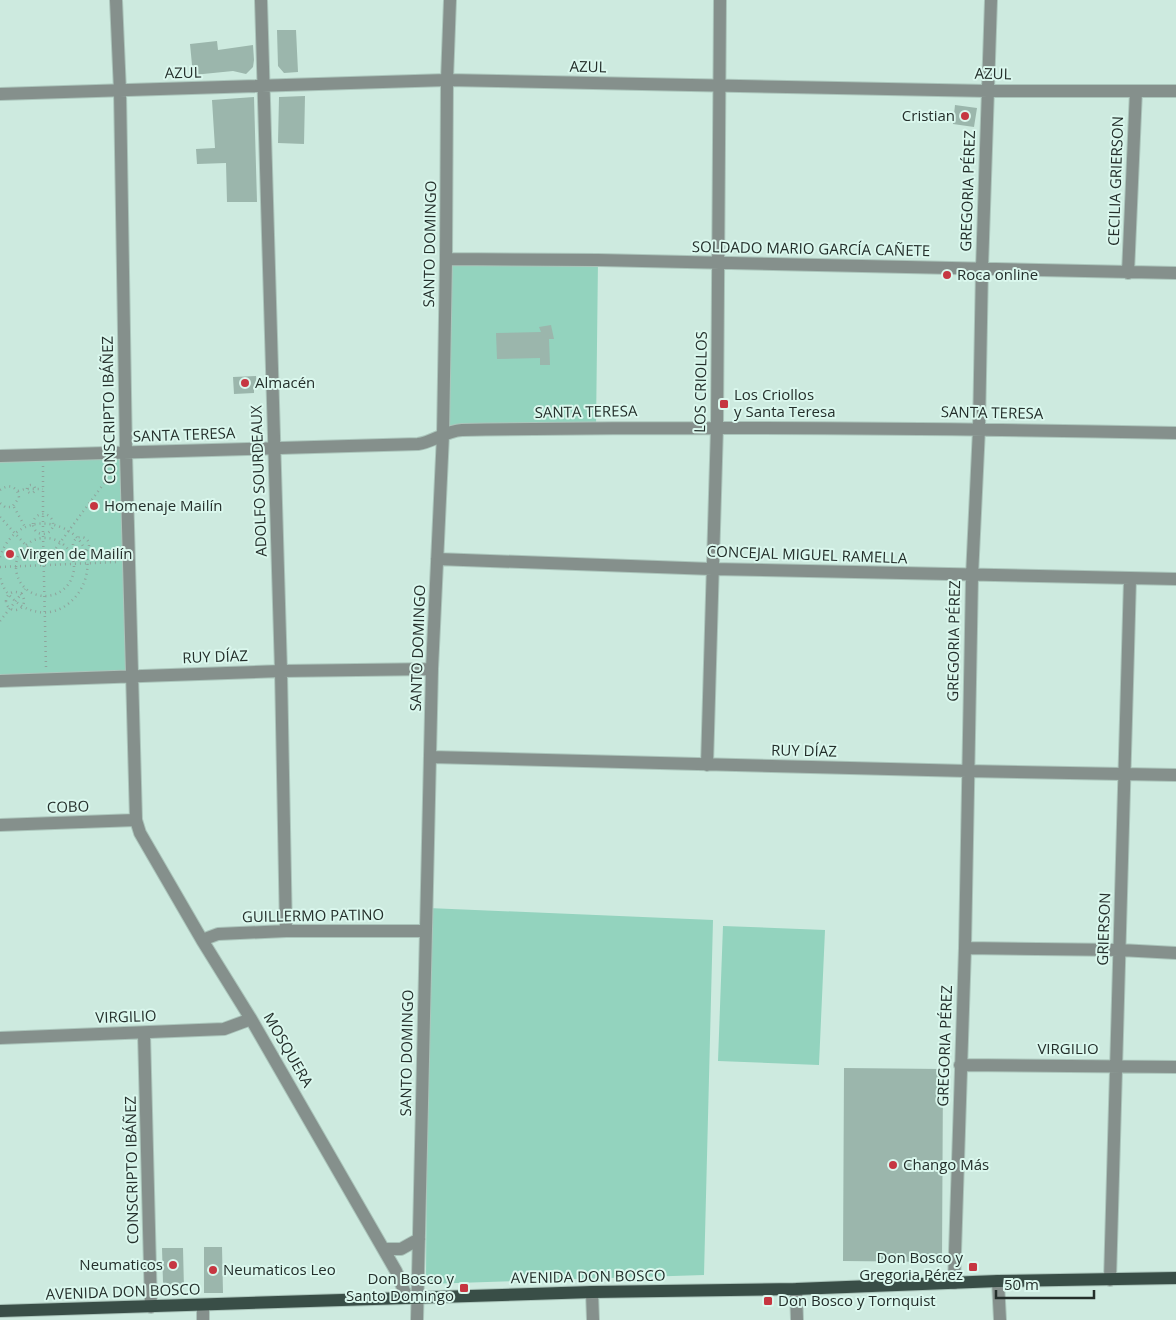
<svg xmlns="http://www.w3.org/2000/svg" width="1176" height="1320" font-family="'Open Sans',sans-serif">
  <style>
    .green { fill: #93d3be }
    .building { fill: #9bb6ac }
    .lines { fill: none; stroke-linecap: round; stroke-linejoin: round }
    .minor-casing { stroke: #abc5bb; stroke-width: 14 }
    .major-casing { stroke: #abc5bb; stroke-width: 14 }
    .path { stroke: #8ea49c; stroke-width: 2.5; stroke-dasharray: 1 4; stroke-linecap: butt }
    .minor { stroke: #85908c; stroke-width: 12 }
    .major { stroke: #394e47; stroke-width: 12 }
    .poi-dot { fill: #c63641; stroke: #daf7ed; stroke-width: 2 }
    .labels { text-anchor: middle; stroke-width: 4; stroke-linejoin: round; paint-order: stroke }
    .street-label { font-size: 15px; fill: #242f2b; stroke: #daf7ed }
    .poi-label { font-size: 15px; fill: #242f2b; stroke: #daf7ed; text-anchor: start }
  </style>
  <rect width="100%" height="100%" fill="#cdeadf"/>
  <!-- green -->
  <path class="green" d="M 446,259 L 598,260 L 596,428 L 443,435 Z
    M 126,453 L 133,677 L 0,681 L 0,456 Z
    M 428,908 L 713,920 L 704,1275 L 426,1284 Z
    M 723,926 L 825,930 L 819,1065 L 718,1061 Z"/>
  <!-- building -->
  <path class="building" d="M 277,30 L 296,30 L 298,72 L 284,73 L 278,66 Z
    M 217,41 L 218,50 L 253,45 L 254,60 L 253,67 L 246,74 L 233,71 L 193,75 L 190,44 Z
    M 305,96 L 304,144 L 278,143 L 279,97 Z
    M 254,97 L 257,202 L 227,202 L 226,163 L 197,164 L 196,149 L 215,148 L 212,100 Z
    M 955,105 L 977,108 L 974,127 L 953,124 Z
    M 551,325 L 554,339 L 549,339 L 550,365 L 540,365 L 540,358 L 497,359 L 496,333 L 541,332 L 539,327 Z
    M 256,376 L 257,389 L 254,389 L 254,393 L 234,394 L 233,377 Z
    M 844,1068 L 943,1069 L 942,1262 L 843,1261 Z
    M 204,1247 L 222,1247 L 223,1293 L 204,1293 Z
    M 162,1248 L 183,1248 L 184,1289 L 168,1289 L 163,1282 Z"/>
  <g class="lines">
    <defs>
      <path id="minor" d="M 116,0 L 120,91 L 126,453 L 136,820 L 140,833 L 202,940 L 251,1019 L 396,1271 L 407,1298
        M 261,0 L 281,671 L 286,931
        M 0,94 L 447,80 L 988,91 L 1176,91
        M 446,259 L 598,260 L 1176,273
        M 1128,273 L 1136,91
        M 0,456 L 418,444 C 433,442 445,431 462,430 C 700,426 938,428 1176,433
        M 437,559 L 712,569 L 1176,579
        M 0,681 L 281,671 L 432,669
        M 431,757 L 967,771 L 1176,775
        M 707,765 L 717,427 L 720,0
        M 0,825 L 136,820
        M 202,940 L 218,934 L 286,931 L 426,931
        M 965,948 L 1120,950 L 1176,953
        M 144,1033 L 151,1307
        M 0,1038 L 224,1029 L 251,1019
        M 960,1065 L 1176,1067
        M 384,1249 L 401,1249 L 419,1239
        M 1110,1280 L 1130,579
        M 998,1281 L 1000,1320
        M 954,1283 L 965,948 L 972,576 L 979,429 L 982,268 L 991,0
        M 796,1289 L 797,1320
        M 592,1292 L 593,1320
        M 203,1320 L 203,1306
        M 417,1320 L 432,669 L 443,435 L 446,259 L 447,80 L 450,0"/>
      <path id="major" d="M 0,1311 L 592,1292 L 796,1289 L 998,1281 L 1176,1278"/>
    </defs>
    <!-- minor casing -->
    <use href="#minor" class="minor-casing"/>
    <!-- major casing -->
    <use href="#major" class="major-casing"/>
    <!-- path -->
    <path class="path" d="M 43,466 L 43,534 L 46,668
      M27 489a4 4 0 1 1 8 0a4 4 0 1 1-8 0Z
      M 0,490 C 9,483 18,487 19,498 L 12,507 L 5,507 L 0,503
      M 18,491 L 25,489 L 43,489
      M 14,507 L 25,527
      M33 524a10 10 0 1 1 20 0a10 10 0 1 1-20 0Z
      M 0,517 L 43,564
      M73 545a8 8 0 1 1 16 0a8 8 0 1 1-16 0Z
      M16 567a29 29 0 1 1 58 0a29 29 0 1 1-58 0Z
      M 0,557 C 9,529 35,516 63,528 C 116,552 74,636 22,606 C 11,599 2,589 0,576
      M 44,564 L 114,470
      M 0,567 L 118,562
      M6 601a9 9 0 1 1 18 0a9 9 0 1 1-18 0Z
      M 0,621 L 25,589"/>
    <!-- minor -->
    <use href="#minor" class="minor"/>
    <!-- major -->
    <use href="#major" class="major"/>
  </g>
  <!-- markers -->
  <g class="poi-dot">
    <circle cx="965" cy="116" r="5"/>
    <circle cx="947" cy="275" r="5"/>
    <circle cx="245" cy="383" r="5"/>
    <rect x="719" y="399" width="10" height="10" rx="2.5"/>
    <circle cx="94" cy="506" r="5"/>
    <circle cx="10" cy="554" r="5"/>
    <circle cx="893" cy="1165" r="5"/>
    <circle cx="173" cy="1265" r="5"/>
    <rect x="968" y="1262" width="10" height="10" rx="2.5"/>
    <circle cx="213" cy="1270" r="5"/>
    <rect x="459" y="1283" width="10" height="10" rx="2.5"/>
    <rect x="763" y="1296" width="10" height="10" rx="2.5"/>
  </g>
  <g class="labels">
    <!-- street labels -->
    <g class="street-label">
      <text transform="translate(588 67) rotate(1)" y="5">AZUL</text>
      <text transform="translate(183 73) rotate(-1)" y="5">AZUL</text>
      <text transform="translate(993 74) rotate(1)" y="5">AZUL</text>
      <text transform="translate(1116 181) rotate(-88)" y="5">CECILIA GRIERSON</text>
      <text transform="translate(968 191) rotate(-88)" y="5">GREGORIA PÉREZ</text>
      <text transform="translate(430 244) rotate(-89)" y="5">SANTO DOMINGO</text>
      <text transform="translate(811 249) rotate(1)" y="5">SOLDADO MARIO GARCÍA CAÑETE</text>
      <text transform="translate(701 382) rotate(-89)" y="5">LOS CRIOLLOS</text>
      <text transform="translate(109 410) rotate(-91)" y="5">CONSCRIPTO IBÁÑEZ</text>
      <text transform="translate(586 412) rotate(-1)" y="5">SANTA TERESA</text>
      <text transform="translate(992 413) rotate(1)" y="5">SANTA TERESA</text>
      <text transform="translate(184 435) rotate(-2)" y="5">SANTA TERESA</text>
      <text transform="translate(259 481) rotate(-92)" y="5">ADOLFO SOURDEAUX</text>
      <text transform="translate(807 555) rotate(2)" y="5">CONCEJAL MIGUEL RAMELLA</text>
      <text transform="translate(954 641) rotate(-89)" y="5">GREGORIA PÉREZ</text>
      <text transform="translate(418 648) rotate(-88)" y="5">SANTO DOMINGO</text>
      <text transform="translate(215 657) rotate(-2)" y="5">RUY DÍAZ</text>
      <text transform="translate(804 751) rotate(1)" y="5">RUY DÍAZ</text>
      <text transform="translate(68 807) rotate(-2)" y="5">COBO</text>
      <text transform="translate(313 916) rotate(-1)" y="5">GUILLERMO PATINO</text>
      <text transform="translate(1104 929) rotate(-88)" y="5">GRIERSON</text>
      <text transform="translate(126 1017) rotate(-2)" y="5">VIRGILIO</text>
      <text transform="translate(945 1046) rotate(-88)" y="5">GREGORIA PÉREZ</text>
      <text x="1068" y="1054">VIRGILIO</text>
      <text transform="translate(288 1050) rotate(60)" y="5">MOSQUERA</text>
      <text transform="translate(407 1053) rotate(-89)" y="5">SANTO DOMINGO</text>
      <text transform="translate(132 1170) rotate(-91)" y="5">CONSCRIPTO IBÁÑEZ</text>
      <text transform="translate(588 1277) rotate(-1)" y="5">AVENIDA DON BOSCO</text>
      <text transform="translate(123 1292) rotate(-2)" y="5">AVENIDA DON BOSCO</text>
    </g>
    <!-- poi labels -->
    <g class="poi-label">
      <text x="955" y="121" text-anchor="end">Cristian</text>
      <text x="957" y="280">Roca online</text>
      <text x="255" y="388">Almacén</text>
      <text x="734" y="400">Los Criollos<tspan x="734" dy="17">y Santa Teresa</tspan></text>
      <text x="104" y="511">Homenaje Mailín</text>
      <text x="20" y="559">Virgen de Mailín</text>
      <text x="903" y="1170">Chango Más</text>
      <text x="963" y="1263" text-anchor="end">Don Bosco y<tspan x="963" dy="17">Gregoria Pérez</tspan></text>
      <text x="163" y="1270" text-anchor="end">Neumaticos</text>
      <text x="223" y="1275">Neumaticos Leo</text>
      <text x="454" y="1284" text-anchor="end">Don Bosco y<tspan x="454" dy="17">Santo Domingo</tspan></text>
      <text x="778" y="1306">Don Bosco y Tornquist</text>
    </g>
  </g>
  <!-- scale -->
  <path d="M996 1290v8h98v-8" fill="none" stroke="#242f2b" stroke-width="2.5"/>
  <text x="1004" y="1290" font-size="15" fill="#242f2b" stroke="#daf7ed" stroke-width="4" paint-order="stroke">50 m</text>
</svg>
